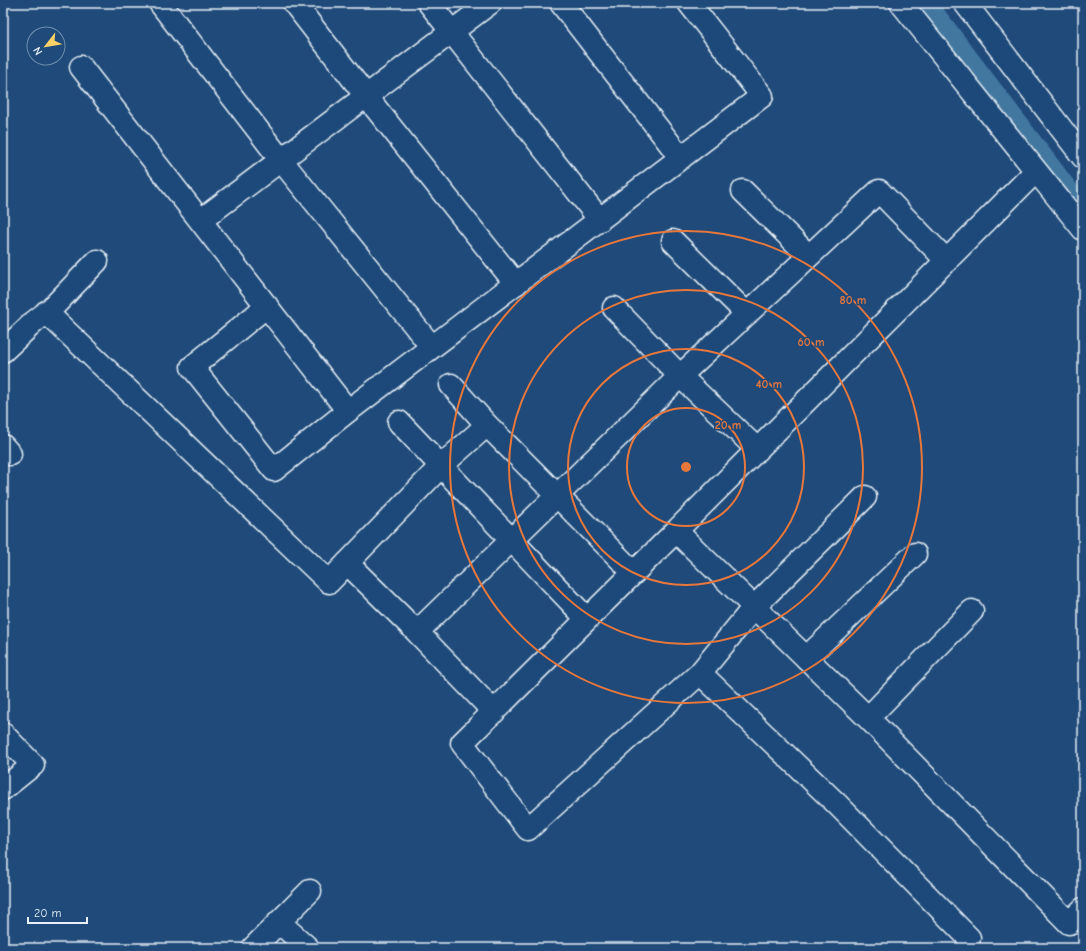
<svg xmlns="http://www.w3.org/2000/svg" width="1086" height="951" font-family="'Comic Neue',sans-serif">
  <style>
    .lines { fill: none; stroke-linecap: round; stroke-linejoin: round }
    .canal { stroke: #4377a0; stroke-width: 21 }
    .minor-casing { stroke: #e8f1f8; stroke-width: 25 }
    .minor { stroke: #1f4a7a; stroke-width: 22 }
    .ring { fill: none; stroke: #e8773b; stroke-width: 2 }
    .centre { fill: #e8773b; stroke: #1f4a7a; stroke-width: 2 }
    .ring-label { font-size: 12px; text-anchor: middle; font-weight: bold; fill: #e8773b; stroke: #1f4a7a; stroke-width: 3; stroke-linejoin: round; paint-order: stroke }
  </style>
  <rect width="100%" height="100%" fill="#1f4a7a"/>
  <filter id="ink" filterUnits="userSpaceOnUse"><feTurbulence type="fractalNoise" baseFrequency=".025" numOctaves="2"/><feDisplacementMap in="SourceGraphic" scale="8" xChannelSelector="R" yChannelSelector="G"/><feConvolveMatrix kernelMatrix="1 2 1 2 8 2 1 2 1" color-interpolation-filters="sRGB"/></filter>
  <g filter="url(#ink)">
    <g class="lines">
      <!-- canal -->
      <path class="canal" d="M 926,3 L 1083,210"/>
      <defs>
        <path id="minor" d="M 160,3 L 281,160 L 432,347
          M 294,3 L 366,96 L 516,284
          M 429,3 L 600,220
          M 561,3 L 681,158
          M 901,3 L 1083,229
          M 965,3 L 1083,157
          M 81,67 L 348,411 L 762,96 L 689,3
          M 1036,171 L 676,531 L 868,718 L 1069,923 L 1083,909
          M 743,191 L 809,256
          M 201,220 L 490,3
          M 673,241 L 747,314
          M 267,306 L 192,367 L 274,470 L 348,411
          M 46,312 L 329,582 L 441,466 L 487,425
          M 3,351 L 34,322 L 52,308 L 97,261
          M 451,385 L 487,425 L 634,573
          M 399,422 L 587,619
          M 3,446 L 10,454
          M 758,450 L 680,376 L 879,191 L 947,261
          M 676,531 L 462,743 L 528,829 L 700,673 L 754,607 L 865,497
          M 347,563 L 417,632
          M 806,658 L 915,554
          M 700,673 L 837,804 L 969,938
          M 494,712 L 417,632 L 680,376 L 614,308
          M 868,718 L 972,611
          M 3,734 L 33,765 L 3,789
          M 279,922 L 308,948
          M 253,948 L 310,891"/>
      </defs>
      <!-- minor casing -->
      <use href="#minor" class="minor-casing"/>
      <!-- minor -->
      <use href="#minor" class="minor"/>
    </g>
  </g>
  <!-- distance rings -->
  <g class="ring">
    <circle cx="686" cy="467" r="59"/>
    <circle cx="686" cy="467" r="118"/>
    <circle cx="686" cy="467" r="177"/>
    <circle cx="686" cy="467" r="236"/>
  </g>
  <circle cx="686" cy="467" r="6" class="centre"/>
  <g class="ring-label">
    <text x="853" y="304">80 m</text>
    <text x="811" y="346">60 m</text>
    <text x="769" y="388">40 m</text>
    <text x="728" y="429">20 m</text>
  </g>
  <!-- margin -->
  <rect width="1086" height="951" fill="none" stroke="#1f4a7a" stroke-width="16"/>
  <rect x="8" y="8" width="1070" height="935" fill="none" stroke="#e8f1f8" stroke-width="1.5" filter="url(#ink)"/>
  <!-- north arrow -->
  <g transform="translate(46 46) rotate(239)"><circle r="19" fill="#1f4a7a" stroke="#6f8dac"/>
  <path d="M0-3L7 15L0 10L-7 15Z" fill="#ffd166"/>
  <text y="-6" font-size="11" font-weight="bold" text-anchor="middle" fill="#e8f1f8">N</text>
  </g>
  <!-- scale -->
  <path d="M28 917v6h59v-6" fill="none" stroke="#e8f1f8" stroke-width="2"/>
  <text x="34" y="917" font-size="12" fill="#e8f1f8" stroke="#1f4a7a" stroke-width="3" paint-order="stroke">20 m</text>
</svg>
